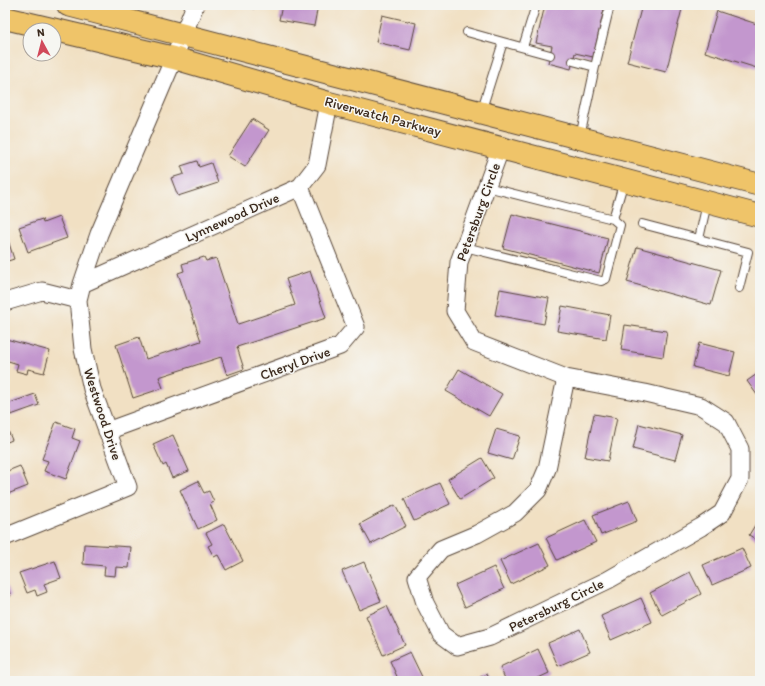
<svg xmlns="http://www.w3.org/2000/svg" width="765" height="686" font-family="Itim,sans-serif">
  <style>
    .building { fill: #c397ce }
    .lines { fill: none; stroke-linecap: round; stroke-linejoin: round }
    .lane-casing { stroke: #564537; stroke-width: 10 }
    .street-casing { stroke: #564537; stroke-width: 19 }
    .primary-casing { stroke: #564537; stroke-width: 24 }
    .lane { stroke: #fff; stroke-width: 8 }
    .street { stroke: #fff; stroke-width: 17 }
    .primary { stroke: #efc469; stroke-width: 22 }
    .labels { text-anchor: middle; stroke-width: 3; stroke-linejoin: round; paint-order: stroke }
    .street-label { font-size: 14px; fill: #3b2a1e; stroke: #f6f6f2 }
  </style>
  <rect width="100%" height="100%" fill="#f6f6f2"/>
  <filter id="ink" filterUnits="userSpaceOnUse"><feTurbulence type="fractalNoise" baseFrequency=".025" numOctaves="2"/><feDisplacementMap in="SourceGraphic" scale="8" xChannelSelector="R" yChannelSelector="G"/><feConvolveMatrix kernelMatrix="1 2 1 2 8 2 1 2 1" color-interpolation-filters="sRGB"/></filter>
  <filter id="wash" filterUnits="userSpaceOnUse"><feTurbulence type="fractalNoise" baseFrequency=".012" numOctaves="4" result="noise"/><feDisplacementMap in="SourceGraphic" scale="16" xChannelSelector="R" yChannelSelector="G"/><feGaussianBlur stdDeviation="0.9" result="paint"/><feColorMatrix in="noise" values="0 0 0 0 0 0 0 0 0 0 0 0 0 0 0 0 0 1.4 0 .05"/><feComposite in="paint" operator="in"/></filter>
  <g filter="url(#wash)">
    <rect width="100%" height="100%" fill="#f1e0c3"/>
    <g id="blocks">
      <!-- building -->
      <path class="building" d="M 243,5 L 256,5 L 254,9 Z
        M 282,5 L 318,5 L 314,26 L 279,20 Z
        M 545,5 L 605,5 L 593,57 L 575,53 L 571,69 L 548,63 L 552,46 L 536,43 Z
        M 642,5 L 683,5 L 666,72 L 627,62 Z
        M 717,11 L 760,25 L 760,69 L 705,52 Z
        M 382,15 L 416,23 L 410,50 L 376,42 Z
        M 252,119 L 269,130 L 245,167 L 228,156 Z
        M 197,161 L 199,167 L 211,163 L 218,183 L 178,196 L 171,178 L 184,174 L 181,166 Z
        M 512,214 L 608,238 L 599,273 L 503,248 Z
        M 59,217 L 67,238 L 28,252 L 19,227 L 42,219 L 43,223 Z
        M 7,237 L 14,259 L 5,262 L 5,238 Z
        M 637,247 L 721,270 L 711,305 L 627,282 Z
        M 204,257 L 206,261 L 216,258 L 238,324 L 295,305 L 286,279 L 310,271 L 326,318 L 237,347 L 244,369 L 227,375 L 221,357 L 159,377 L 163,388 L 133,398 L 116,345 L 139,337 L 146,359 L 201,341 L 178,273 L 184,271 L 182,264 Z
        M 500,289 L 549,298 L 544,324 L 495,315 Z
        M 562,306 L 610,315 L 606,339 L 557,331 Z
        M 625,325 L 667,331 L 663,357 L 621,350 Z
        M 6,339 L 50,351 L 44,373 L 28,369 L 27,374 L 16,371 L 18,364 L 5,360 Z
        M 699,343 L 735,352 L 729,376 L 693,367 Z
        M 459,369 L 502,394 L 489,416 L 446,391 Z
        M 760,372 L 760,399 L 747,381 Z
        M 35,394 L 39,405 L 11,415 L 7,404 Z
        M 594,414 L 617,418 L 608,461 L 585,457 Z
        M 56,422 L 75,429 L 72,438 L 80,441 L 66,479 L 44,471 L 48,461 L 42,459 Z
        M 639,424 L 682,435 L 675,460 L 633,449 Z
        M 5,426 L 6,426 L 12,440 L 5,443 Z
        M 496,429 L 520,436 L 512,460 L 488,453 Z
        M 173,435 L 189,471 L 172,478 L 166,464 L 163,466 L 153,444 Z
        M 482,458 L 494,478 L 460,499 L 448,479 Z
        M 20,466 L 28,486 L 5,495 L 5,472 Z
        M 198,481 L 204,493 L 209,491 L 214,502 L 210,504 L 217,520 L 198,529 L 180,490 Z
        M 440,483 L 450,504 L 414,521 L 404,499 Z
        M 629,501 L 637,521 L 601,535 L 593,515 Z
        M 395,505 L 406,526 L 371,544 L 360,524 Z
        M 760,517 L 760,542 L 749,535 Z
        M 585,520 L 596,542 L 557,560 L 546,538 Z
        M 224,524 L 243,561 L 226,570 L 218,555 L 214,557 L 208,546 L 212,544 L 206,533 Z
        M 539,543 L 550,565 L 511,584 L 500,561 Z
        M 84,544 L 131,547 L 129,568 L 116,567 L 115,576 L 104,575 L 105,566 L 83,564 Z
        M 742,548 L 751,568 L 712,585 L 703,565 Z
        M 55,561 L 61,578 L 44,584 L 47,592 L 37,596 L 35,590 L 27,593 L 19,573 Z
        M 364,562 L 381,601 L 359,610 L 342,571 Z
        M 494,567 L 504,589 L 465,607 L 455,585 Z
        M 690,572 L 701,594 L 662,615 L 650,593 Z
        M 5,582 L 11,596 L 5,598 Z
        M 641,598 L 652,622 L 611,640 L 601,616 Z
        M 387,606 L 405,645 L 383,655 L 366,616 Z
        M 580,629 L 590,652 L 558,666 L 548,643 Z
        M 538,649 L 549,673 L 532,681 L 506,681 L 500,667 Z
        M 410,652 L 424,681 L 399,681 L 390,661 Z
        M 487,674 L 490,681 L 472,681 Z"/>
    </g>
  </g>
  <g filter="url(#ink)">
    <use href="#blocks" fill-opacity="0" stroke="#564537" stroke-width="1"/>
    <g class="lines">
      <defs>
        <path id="lane" d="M 467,32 L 503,42
          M 523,47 L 536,5
          M 573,61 L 595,67 L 580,137
          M 595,67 L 610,5
          M 481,112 L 503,42 L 550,55
          M 487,187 L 613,219
          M 707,203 L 699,239 L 748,252 L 739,288
          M 642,224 L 699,239
          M 465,247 L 601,281 L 606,279 L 620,225 L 613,219 L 624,181"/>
        <path id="street" d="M 501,147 L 459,262 L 455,311 L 474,342 L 566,378
          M 82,284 L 300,187 L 317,165 L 329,103
          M 5,302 L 42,291 L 78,300
          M 566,378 L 645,393 L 701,406 L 726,422 L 740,449 L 740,479 L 722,513 L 701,527 L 608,580 L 490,637 L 457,646 L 441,634 L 425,603 L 417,577 L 441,549 L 477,534 L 515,513 L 538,490 L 547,469 Z
          M 107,431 L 340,346 L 356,327 L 300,187
          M 5,537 L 128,487 L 92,389 L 83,349 L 78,300 L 82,284 L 99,234 L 174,58 L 195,5"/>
        <path id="primary" d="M 68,5 L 760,185
          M 5,18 L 174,58 L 329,103 L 760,216"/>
      </defs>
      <!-- lane casing -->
      <use href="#lane" class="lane-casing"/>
      <!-- street casing -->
      <use href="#street" class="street-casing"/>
      <!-- primary casing -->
      <use href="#primary" class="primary-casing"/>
      <!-- lane -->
      <use href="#lane" class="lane"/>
      <!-- street -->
      <use href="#street" class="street"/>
      <!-- primary -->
      <use href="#primary" class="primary"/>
    </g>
  </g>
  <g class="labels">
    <!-- street labels -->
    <g class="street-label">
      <text transform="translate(383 116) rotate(15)" y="5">Riverwatch Parkway</text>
      <text transform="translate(478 212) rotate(-70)" y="5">Petersburg Circle</text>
      <text transform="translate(232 217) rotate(-24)" y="5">Lynnewood Drive</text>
      <text transform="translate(295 363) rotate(-20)" y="5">Cheryl Drive</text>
      <text transform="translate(103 414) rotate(72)" y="5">Westwood Drive</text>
      <text transform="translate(556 605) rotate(-26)" y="5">Petersburg Circle</text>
    </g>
  </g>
  <!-- margin -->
  <rect width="765" height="686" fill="none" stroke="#f6f6f2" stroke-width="20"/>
  <!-- north arrow -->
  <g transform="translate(42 42) rotate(353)"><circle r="19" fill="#f6f6f2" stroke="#aba49d"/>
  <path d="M0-3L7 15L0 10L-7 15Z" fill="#d1495b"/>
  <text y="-6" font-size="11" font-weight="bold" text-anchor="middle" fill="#3b2a1e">N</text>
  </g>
</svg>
